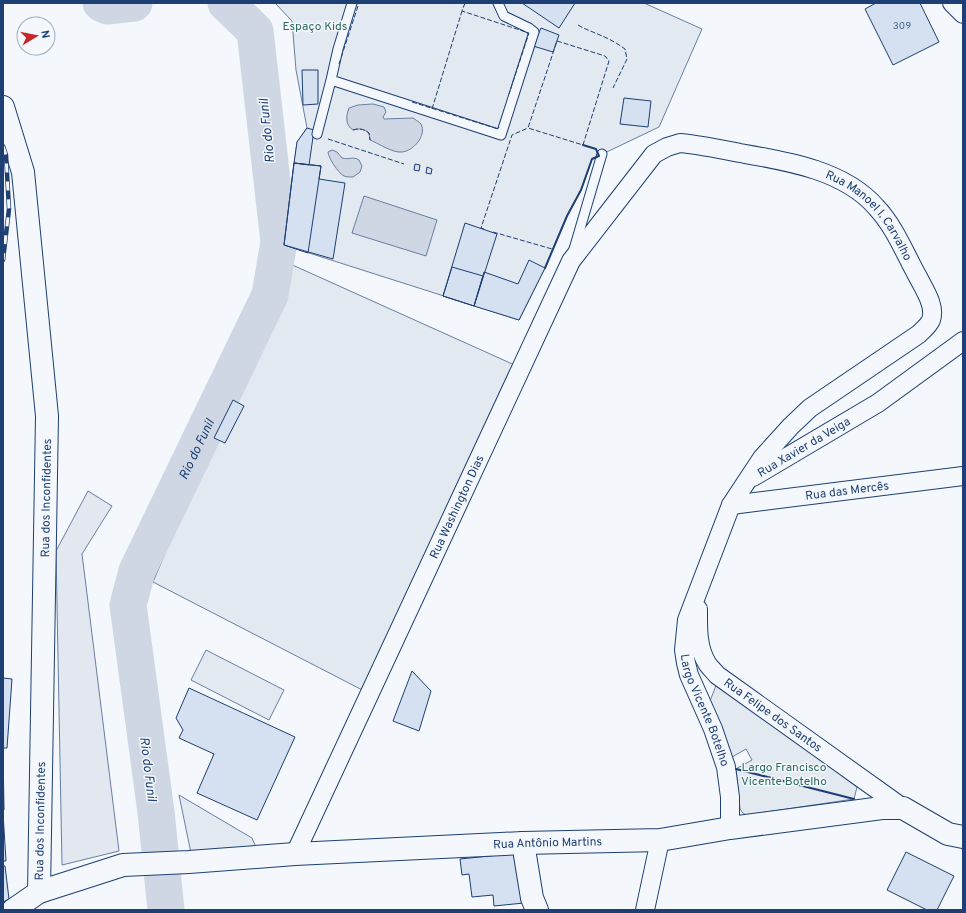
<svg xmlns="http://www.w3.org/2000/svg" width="966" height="913" font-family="Overpass,sans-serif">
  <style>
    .green { fill: #e3e9f0; stroke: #687fa3 }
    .parking { fill: #e3e8f0; stroke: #687fa3 }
    .water { fill: #cfd7e4; stroke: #687fa3 }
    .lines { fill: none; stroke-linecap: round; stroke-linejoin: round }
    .river { stroke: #cfd7e4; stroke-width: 37 }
    .building { fill: #d5e0f0; stroke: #1d3f73 }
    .service-casing { stroke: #1d3f73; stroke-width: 11 }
    .minor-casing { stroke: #1d3f73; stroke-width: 20 }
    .tertiary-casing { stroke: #1d3f73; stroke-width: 24 }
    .service { stroke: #f4f7fb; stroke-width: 9 }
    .minor { stroke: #f4f7fb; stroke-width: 18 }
    .tertiary { stroke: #f4f7fb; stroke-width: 22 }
    .rail-casing { stroke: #1d3f73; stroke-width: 4.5 }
    .rail { stroke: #f4f7fb; stroke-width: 3; stroke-dasharray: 9; stroke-linecap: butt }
    .fence { stroke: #1d3f73; stroke-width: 1; stroke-dasharray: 5 2; stroke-linecap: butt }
    .wall { stroke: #1d3f73; stroke-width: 2 }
    .labels { text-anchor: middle; stroke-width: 3; stroke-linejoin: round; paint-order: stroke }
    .number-label { font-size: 10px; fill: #4b6792 }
    .park-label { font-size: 12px; fill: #2c6c60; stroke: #f4f7fb }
    .street-label { font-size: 12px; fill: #1d3f73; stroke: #f4f7fb }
    .water-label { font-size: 13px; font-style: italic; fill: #1d3f73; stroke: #f4f7fb }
  </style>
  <rect width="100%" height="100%" fill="#f4f7fb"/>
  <!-- green -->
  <path class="green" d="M 275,3 L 644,3 L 702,29 L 659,127 L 592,159 L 581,190 L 567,216 L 545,268 L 519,320 L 284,245 L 297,142 L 307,128 L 296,70 L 292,21 Z
    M 288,263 L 519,367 L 372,695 L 153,582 Z
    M 206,650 L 284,690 L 269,720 L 191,680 Z
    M 717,683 L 765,716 L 857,787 L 854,799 L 746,815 L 743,813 L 740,809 L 736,769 L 752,760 L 746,749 L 732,757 L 710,701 Z
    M 179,795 L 252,838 L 258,852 L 192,858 Z"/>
  <!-- parking -->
  <path class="parking" d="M 88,491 L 112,506 L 82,554 L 119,851 L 62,865 L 56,551 Z"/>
  <!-- water -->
  <path class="water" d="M 373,104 L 384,107 L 386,112 L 383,117 L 384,119 L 413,118 C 416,120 419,122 421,124 C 427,136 413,151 402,152 C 392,153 380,144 370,140 L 369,133 C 364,129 359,128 353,130 C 345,125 346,116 349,108 L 358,105 Z
    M 332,150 L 337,152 L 342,158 C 349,160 353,156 359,160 L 362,166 L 360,172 L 353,177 C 350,177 346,177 344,176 C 338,173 328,157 328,152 Z
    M 364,196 L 437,220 L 426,256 L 352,233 Z"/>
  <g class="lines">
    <!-- river -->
    <g class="river">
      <path d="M 101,3 L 107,6 L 134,3"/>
      <path id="s1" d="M 166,910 L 156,812 L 128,605 L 137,571 L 270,295 L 279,242 L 255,31 L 226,3"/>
    </g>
  </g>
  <!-- building -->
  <path class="building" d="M 522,3 L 575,3 L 559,28 Z
    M 876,3 L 920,3 L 939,42 L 893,65 L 865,9 Z
    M 541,28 L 559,35 L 553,52 L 533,46 Z
    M 302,70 L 318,70 L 318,104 L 303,105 Z
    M 624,98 L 651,101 L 648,127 L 620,124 Z
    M 307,128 L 314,130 L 309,165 L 294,163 L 297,142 Z
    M 294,163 L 321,166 L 319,179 L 345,183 L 333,259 L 284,245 Z
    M 294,163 L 321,166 L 308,253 L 284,245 Z
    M 415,164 L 420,165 L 419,171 L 414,170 Z
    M 427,167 L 432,169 L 431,174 L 426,173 Z
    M 465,223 L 497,234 L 474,306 L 443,296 Z
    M 529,260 L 545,268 L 519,320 L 474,306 L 484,272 L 518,284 Z
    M 452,267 L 483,276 L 474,306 L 443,296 Z
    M 233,400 L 244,406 L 225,443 L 214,438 Z
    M 412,671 L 431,691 L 419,731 L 393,721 Z
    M 3,678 L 12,679 L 7,748 L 3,748 Z
    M 189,688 L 295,737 L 257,820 L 197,793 L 214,754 L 179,738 L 183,730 L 176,718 Z
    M 3,751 L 4,810 L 3,810 Z
    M 3,813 L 6,861 L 3,861 Z
    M 906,852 L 954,876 L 937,910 L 927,910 L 887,890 Z
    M 519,853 L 524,903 L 494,906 L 493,895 L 472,897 L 469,874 L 462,875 L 460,859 Z
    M 3,866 L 5,866 L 9,899 L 3,902 Z"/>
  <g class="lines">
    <defs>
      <path id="service" d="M 352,3 L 338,49 L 331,80 L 501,135 L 534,32 L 529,28 L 504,16 L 498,3
        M 317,134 L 331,80
        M 574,249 L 602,154"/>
      <g id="minor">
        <path d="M 952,3 L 963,14"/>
        <path id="s2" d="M 753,477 L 878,403 L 963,341"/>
        <path id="s3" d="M 731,505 L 963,476"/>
        <path id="s4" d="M 698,609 C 698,627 697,647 707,663 C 709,667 714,671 717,675 L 903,808"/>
        <path id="s5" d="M 295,854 L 571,261 L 654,154 L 667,147 L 680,143 C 701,145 720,149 740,153 C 786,161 844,170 876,207 C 895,227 905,254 918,277 C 924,289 936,306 931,320 C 929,325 923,330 919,334 L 810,408 L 791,426 L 762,458 L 731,505 L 687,620 L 684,650 L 686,663 L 689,675 L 713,729 L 726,767 L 730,797 L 730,828"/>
        <path d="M 645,910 L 660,840"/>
      </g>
      <g id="tertiary">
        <path d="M 3,107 L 23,172 L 47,416 L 39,892"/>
        <path d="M 523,843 L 532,898 L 537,910"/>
        <path id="s6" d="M 13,910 L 39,892 L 123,865 L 189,862 L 295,854 L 523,843 L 660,840 L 730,828 L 882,808 L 903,808 L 948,834 L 963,837"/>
      </g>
    </defs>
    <!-- service casing -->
    <use href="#service" class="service-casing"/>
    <!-- minor casing -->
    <use href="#minor" class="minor-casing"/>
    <!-- tertiary casing -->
    <use href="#tertiary" class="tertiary-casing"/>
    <!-- service -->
    <use href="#service" class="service"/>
    <!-- minor -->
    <use href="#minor" class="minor"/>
    <!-- tertiary -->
    <use href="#tertiary" class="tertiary"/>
    <defs>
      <path id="rail" d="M 3,146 L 6,155 L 9,209 L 3,260"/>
    </defs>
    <!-- rail casing -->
    <use href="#rail" class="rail-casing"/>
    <!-- rail -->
    <use href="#rail" class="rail"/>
    <!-- fence -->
    <path class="fence" d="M 465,3 L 462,11 L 529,33 L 509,94
      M 578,25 C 586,30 594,32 602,36 C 610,39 618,44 625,49 L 627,59 L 613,88
      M 557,41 L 605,56 L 609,61 L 583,145 L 528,128 Z
      M 339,64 L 359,3
      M 412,102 L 498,129 L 499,127
      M 432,109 L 462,11
      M 353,130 C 359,128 364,129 369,133 L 370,140
      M 328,139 L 404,164
      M 484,229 L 481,228 L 512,135 L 528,128
      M 493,232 L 552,249"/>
    <!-- wall -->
    <path class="wall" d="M 545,268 L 567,216 L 581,190 L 592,159 L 599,156 L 596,149 L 583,145
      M 736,769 L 854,799"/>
  </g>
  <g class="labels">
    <!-- number labels -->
    <g class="number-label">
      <text x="902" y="29">309</text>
    </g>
    <!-- park labels -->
    <g class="park-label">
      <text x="315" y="30">Espaço Kids</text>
      <text x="784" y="771">Largo Francisco<tspan x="784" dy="14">Vicente Botelho</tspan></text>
    </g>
    <!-- street labels -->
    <g class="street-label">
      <text dy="4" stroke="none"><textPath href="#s5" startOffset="1029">Rua Manoel I. Carvalho</textPath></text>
      <text dy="4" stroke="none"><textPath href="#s2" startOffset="59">Rua Xavier da Veiga</textPath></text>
      <text dy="4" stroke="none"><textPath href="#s3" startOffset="117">Rua das Mercês</textPath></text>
      <text transform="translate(46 498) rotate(-89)" y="4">Rua dos Inconfidentes</text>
      <text dy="4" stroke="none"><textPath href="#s5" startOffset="383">Rua Washington Dias</textPath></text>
      <text dy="4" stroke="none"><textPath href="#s5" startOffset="1649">Largo Vicente Botelho</textPath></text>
      <text dy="4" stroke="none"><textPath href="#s4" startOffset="140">Rua Felipe dos Santos</textPath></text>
      <text transform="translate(40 821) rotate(-89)" y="4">Rua dos Inconfidentes</text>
      <text dy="4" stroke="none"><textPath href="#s6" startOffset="545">Rua Antônio Martins</textPath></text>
    </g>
    <!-- water labels -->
    <g class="water-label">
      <text transform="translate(266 131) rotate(-96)" y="5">Rio do Funil</text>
      <text dy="5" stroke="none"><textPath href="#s1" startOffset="478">Rio do Funil</textPath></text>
      <text transform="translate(149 769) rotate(83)" y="5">Rio do Funil</text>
    </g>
  </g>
  <!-- border -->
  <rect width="966" height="913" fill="none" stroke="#1d3f73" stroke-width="8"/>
  <!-- north arrow -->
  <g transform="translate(36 36) rotate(80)"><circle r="19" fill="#f4f7fb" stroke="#9eadc5"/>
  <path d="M0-3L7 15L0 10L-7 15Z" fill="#c62828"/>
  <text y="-6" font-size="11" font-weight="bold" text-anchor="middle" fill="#1d3f73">N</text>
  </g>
</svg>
